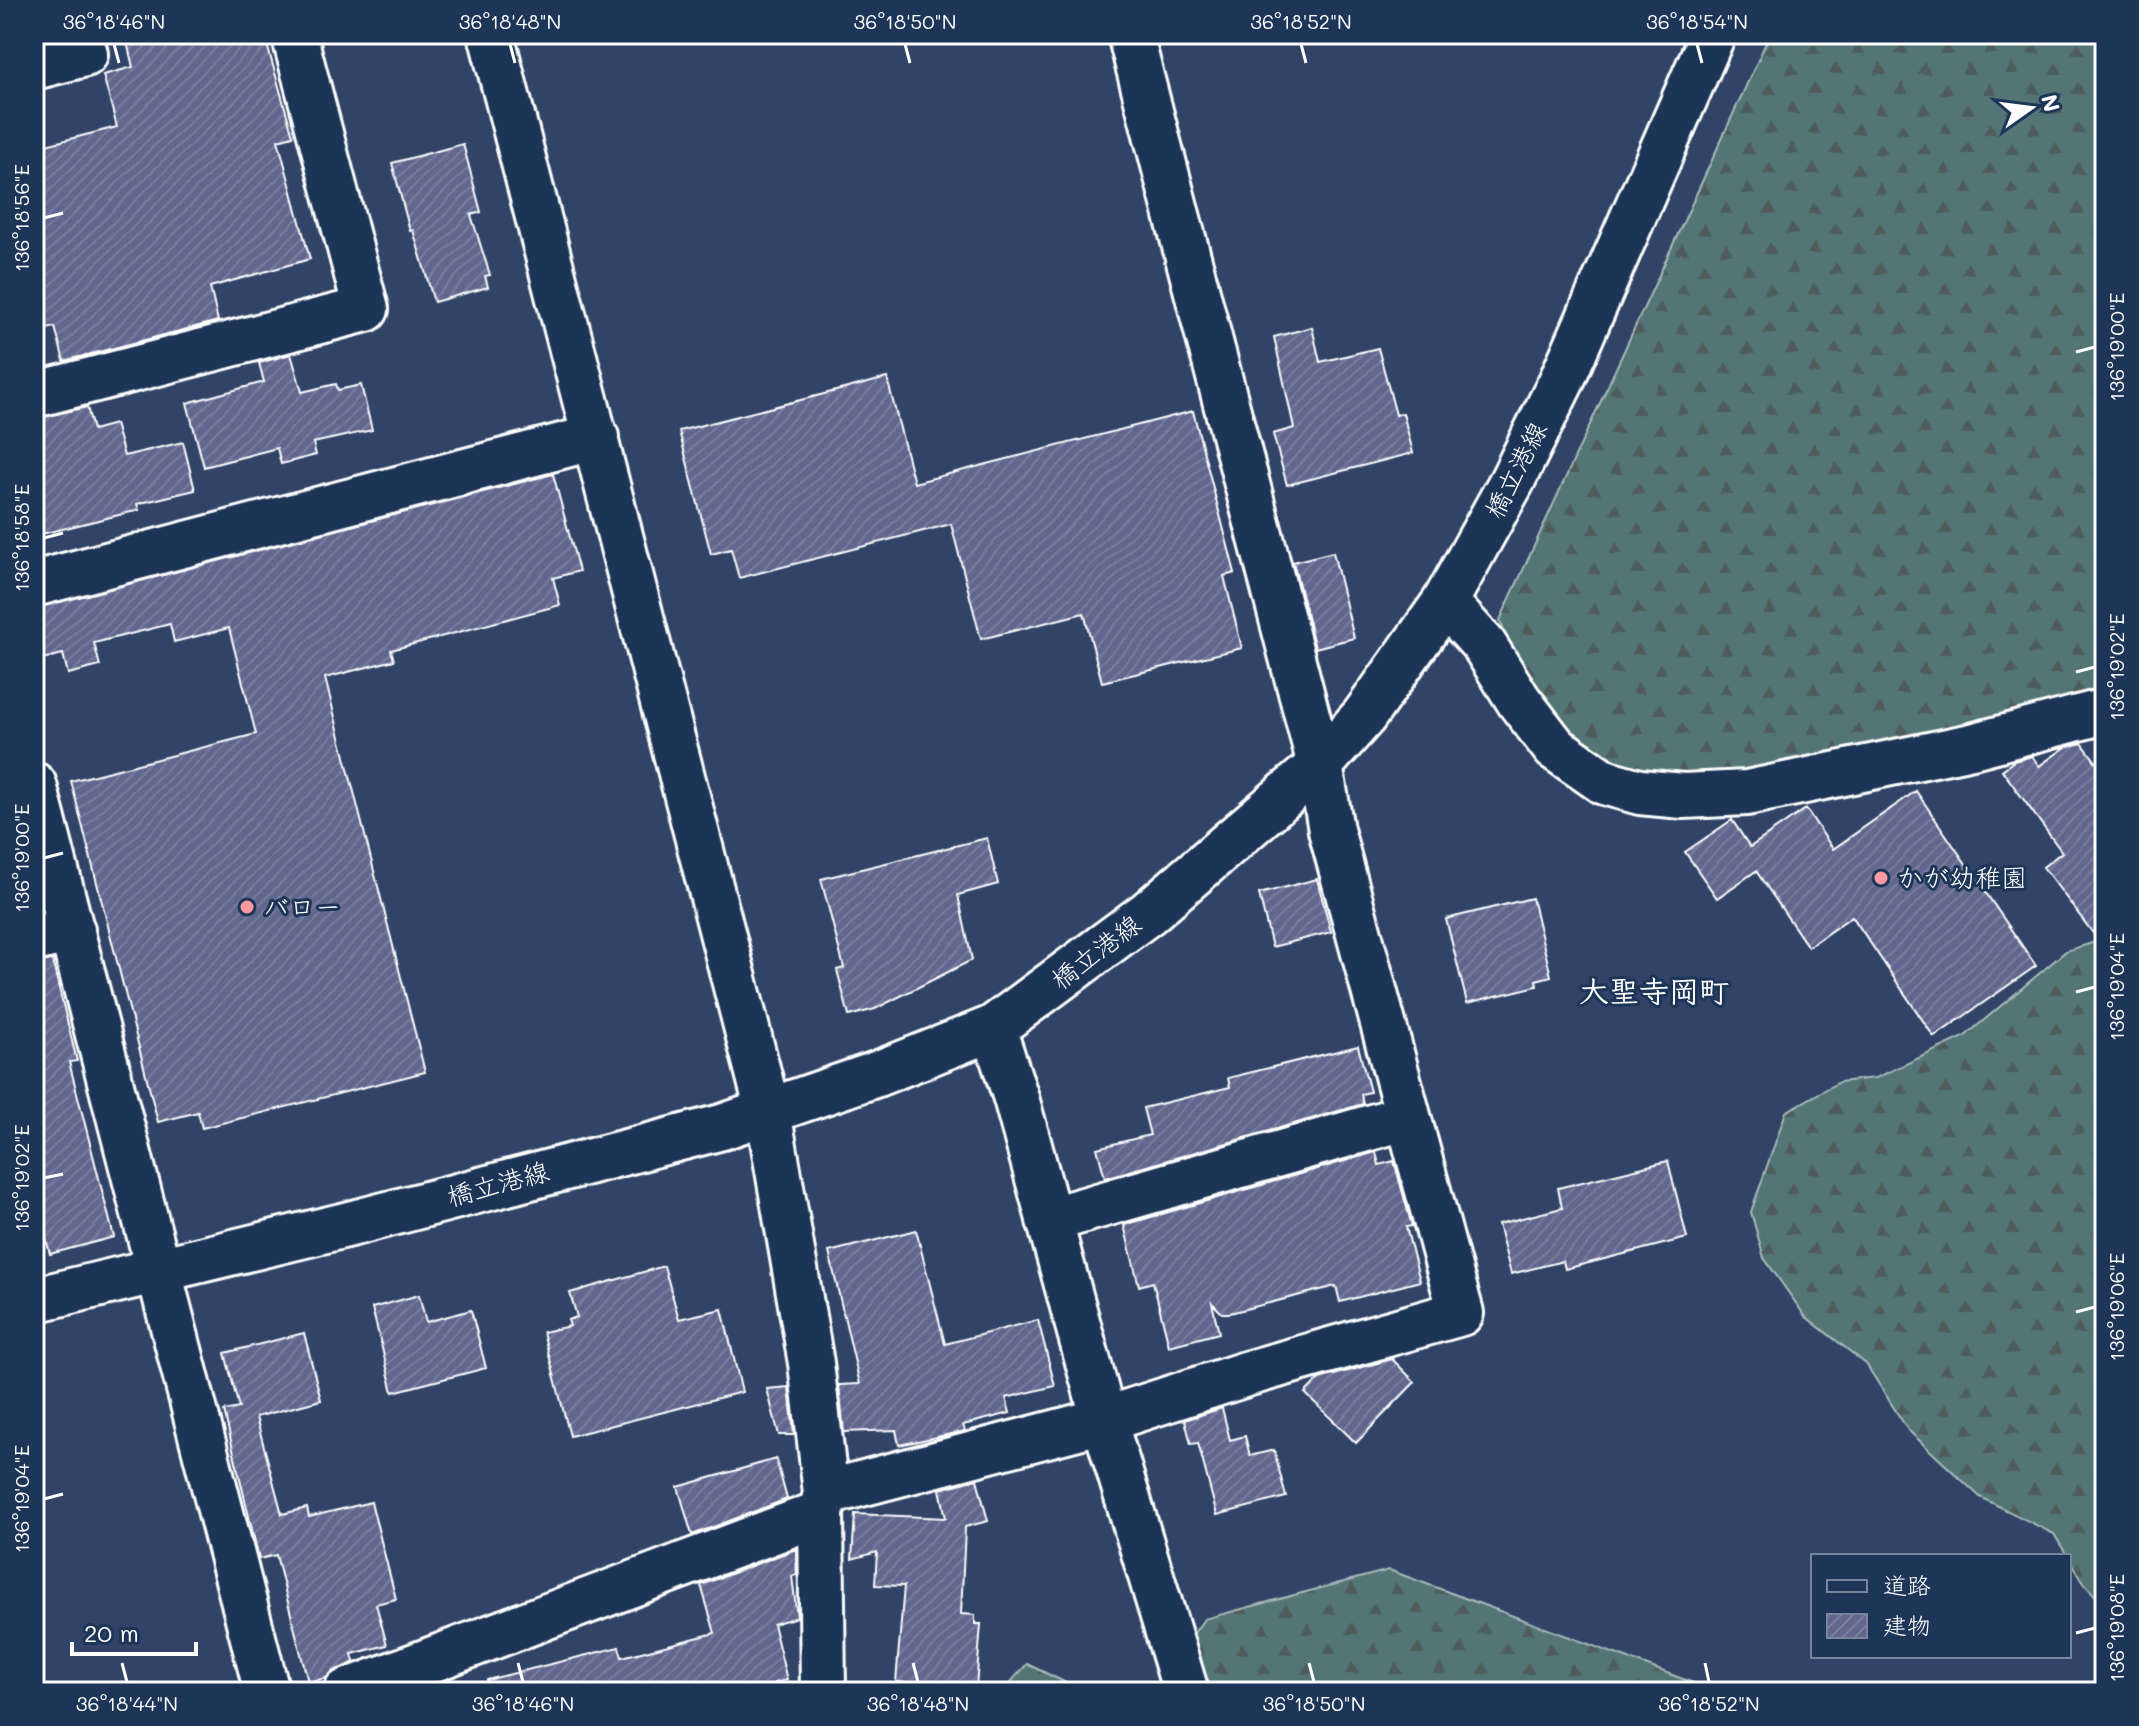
<svg xmlns="http://www.w3.org/2000/svg" width="2139" height="1726" font-family="Mali,'Klee One',sans-serif">
  <style>
    .forest { fill: url(#forest-firs); stroke: #a9baba; stroke-width: 2 }
    .building { fill: url(#building-hatch); stroke: #fff; stroke-width: 2 }
    .lines { fill: none; stroke-linecap: round; stroke-linejoin: round }
    .minor-casing { stroke: #fff; stroke-width: 50 }
    .tertiary-casing { stroke: #fff; stroke-width: 50 }
    .primary-casing { stroke: #fff; stroke-width: 50 }
    .minor { stroke: #1d3557; stroke-width: 44 }
    .tertiary { stroke: #1d3557; stroke-width: 44 }
    .primary { stroke: #1d3557; stroke-width: 44 }
    .ticks { fill: none; stroke: #fff; stroke-width: 3 }
    .poi-dot { fill: #ff9aa2; stroke: #1d3557; stroke-width: 3 }
    .labels { text-anchor: middle; stroke-width: 6; stroke-linejoin: round; paint-order: stroke }
    .street-label { font-size: 26px; fill: #fff; stroke: #1d3557 }
    .poi-label { font-size: 26px; fill: #fff; stroke: #1d3557; text-anchor: start }
    .quarter-label { font-size: 30px; font-weight: bold; fill: #fff; stroke: #1d3557 }
    .neatline { fill: none; stroke: #fff; stroke-width: 3 }
    .ticks-label { font-size: 20px; text-anchor: middle; fill: #fff }
  </style>
  <defs>
    <pattern id="forest-firs" width="22" height="20" patternUnits="userSpaceOnUse" patternTransform="scale(2)"><rect width="22" height="20" fill="#537575"/><path d="M5 1l3.5 6h-7zM16 11l3.5 6h-7z" fill="#4f5c5c"/></pattern>
    <pattern id="building-hatch" width="6" height="6" patternUnits="userSpaceOnUse" patternTransform="scale(2)"><rect width="6" height="6" fill="#61668d"/><path d="M-1 1l2-2M0 6l6-6M5 7l2-2" fill="none" stroke="#797d9e"/></pattern>
  </defs>
  <rect width="100%" height="100%" fill="#314467"/>
  <filter id="ink" filterUnits="userSpaceOnUse"><feTurbulence type="fractalNoise" baseFrequency=".0125" numOctaves="2"/><feDisplacementMap in="SourceGraphic" scale="16" xChannelSelector="R" yChannelSelector="G"/><feConvolveMatrix kernelMatrix="1 2 1 2 8 2 1 2 1" color-interpolation-filters="sRGB"/></filter>
  <g filter="url(#ink)">
    <!-- forest -->
    <path class="forest" d="M 1770,34 L 2105,34 L 2105,693 L 1871,748 L 1695,781 L 1594,764 L 1520,674 L 1500,620 Z
      M 2105,939 L 2105,1606 L 2085,1585 L 2054,1534 L 1980,1497 L 1908,1430 L 1866,1364 L 1805,1316 L 1764,1258 L 1751,1212 L 1786,1112 L 1839,1082 L 1876,1078 L 1964,1037 L 2066,951 Z
      M 1389,1570 L 1718,1692 L 1152,1692 L 1204,1619 Z
      M 1027,1664 L 1085,1692 L 1002,1692 Z"/>
    <!-- building -->
    <path class="building" d="M 125,34 L 264,34 L 293,136 L 278,140 L 310,259 L 210,287 L 218,321 L 64,361 L 55,327 L 34,332 L 34,148 L 117,127 L 103,75 L 133,67 Z
      M 463,144 L 481,212 L 471,215 L 490,275 L 485,276 L 488,287 L 434,302 L 413,230 L 410,231 L 392,163 Z
      M 1312,327 L 1320,362 L 1378,348 L 1396,415 L 1403,413 L 1413,453 L 1287,485 L 1273,434 L 1294,428 L 1274,337 Z
      M 291,354 L 302,392 L 336,384 L 338,390 L 361,385 L 372,430 L 313,443 L 316,455 L 281,464 L 277,448 L 204,467 L 187,403 L 264,382 L 259,363 Z
      M 887,378 L 914,483 L 1193,411 L 1235,573 L 1224,576 L 1242,648 L 1102,682 L 1084,613 L 981,639 L 951,524 L 739,578 L 731,549 L 711,554 L 679,431 Z
      M 87,407 L 93,430 L 115,424 L 124,456 L 183,442 L 195,490 L 137,504 L 139,510 L 34,536 L 34,419 Z
      M 553,474 L 579,571 L 553,578 L 560,605 L 391,650 L 394,660 L 325,678 L 425,1072 L 202,1128 L 198,1112 L 158,1122 L 71,781 L 256,734 L 229,628 L 174,642 L 170,624 L 94,643 L 100,666 L 68,674 L 63,654 L 34,661 L 34,608 Z
      M 1333,552 L 1354,638 L 1315,648 L 1293,562 Z
      M 2082,743 L 2105,774 L 2105,949 L 2043,867 L 2062,852 L 2002,770 L 2014,761 L 2032,756 L 2039,766 L 2066,747 Z
      M 1916,791 L 2036,966 L 1934,1037 L 1852,916 L 1808,947 L 1756,871 L 1717,898 L 1685,852 L 1732,820 L 1750,847 L 1806,809 L 1833,849 Z
      M 987,838 L 998,884 L 958,895 L 972,960 L 875,1009 L 849,1016 L 837,970 L 844,968 L 821,879 Z
      M 1317,879 L 1331,932 L 1272,947 L 1259,894 Z
      M 1532,898 L 1551,976 L 1536,980 L 1537,986 L 1467,1003 L 1446,919 Z
      M 52,960 L 77,1061 L 69,1062 L 114,1237 L 50,1254 L 34,1193 L 34,1093 L 42,1091 L 34,1059 L 34,963 Z
      M 1358,1046 L 1370,1092 L 1361,1094 L 1363,1104 L 1105,1178 L 1097,1148 L 1150,1135 L 1143,1108 L 1230,1087 L 1228,1078 Z
      M 1376,1152 L 1379,1165 L 1394,1161 L 1412,1226 L 1406,1227 L 1420,1281 L 1340,1302 L 1336,1286 L 1230,1313 L 1222,1313 L 1212,1303 L 1219,1333 L 1169,1346 L 1153,1282 L 1139,1286 L 1124,1225 Z
      M 1668,1161 L 1687,1238 L 1565,1269 L 1563,1261 L 1511,1274 L 1498,1224 L 1562,1208 L 1558,1188 Z
      M 916,1230 L 945,1344 L 1038,1320 L 1055,1386 L 1006,1398 L 1010,1413 L 963,1425 L 965,1431 L 899,1445 L 896,1430 L 844,1432 L 839,1385 L 860,1384 L 829,1252 Z
      M 664,1266 L 679,1319 L 722,1309 L 742,1392 L 570,1436 L 543,1332 L 570,1326 L 568,1320 L 577,1317 L 570,1293 Z
      M 419,1295 L 426,1322 L 471,1310 L 486,1368 L 393,1392 L 372,1308 Z
      M 304,1333 L 321,1400 L 256,1417 L 282,1514 L 307,1508 L 309,1517 L 371,1502 L 396,1599 L 376,1604 L 387,1645 L 352,1654 L 354,1662 L 326,1678 L 308,1682 L 276,1555 L 259,1559 L 224,1411 L 239,1408 L 225,1353 Z
      M 1392,1359 L 1415,1382 L 1356,1443 L 1305,1393 L 1319,1379 Z
      M 789,1387 L 794,1435 L 779,1435 L 767,1389 Z
      M 1222,1408 L 1230,1440 L 1245,1436 L 1250,1456 L 1274,1450 L 1286,1497 L 1217,1515 L 1198,1443 L 1191,1444 L 1185,1420 Z
      M 776,1459 L 787,1499 L 692,1535 L 678,1487 Z
      M 977,1479 L 988,1521 L 965,1527 L 961,1614 L 975,1615 L 975,1624 L 981,1624 L 976,1688 L 896,1682 L 904,1586 L 875,1585 L 877,1552 L 852,1559 L 855,1514 L 946,1518 L 940,1489 Z
      M 796,1549 L 797,1575 L 792,1576 L 797,1617 L 773,1624 L 787,1680 L 775,1683 L 777,1692 L 489,1692 L 487,1680 L 619,1647 L 622,1657 L 715,1633 L 701,1585 Z"/>
    <g class="lines">
      <defs>
        <path id="minor" d="M 491,34 L 768,1111 L 811,1363 L 826,1493 L 821,1513 L 823,1692
          M 34,67 L 85,54 L 80,34
          M 34,395 L 366,309 L 294,34
          M 34,584 L 596,437
          M 1445,602 L 1484,645 L 1519,701 L 1555,748 L 1604,782 L 1640,792 L 1683,796 L 1747,793 L 1972,746 L 2105,711
          M 34,785 L 267,1692
          M 34,939 L 72,930
          M 993,1028 L 1016,1098 L 1104,1420
          M 1049,1220 L 1407,1117
          M 826,1493 L 1104,1420 L 1246,1374 L 1461,1313 L 1331,830 L 1320,765 L 1130,34
          M 346,1692 L 821,1513"/>
        <path id="tertiary" d="M 1104,1420 L 1186,1692"/>
        <path id="primary" d="M 34,1300 L 346,1225 L 722,1127 L 874,1075 L 993,1028 L 1148,913 L 1320,765 L 1364,716 L 1445,602 L 1512,481 L 1561,382 L 1713,34"/>
      </defs>
      <!-- minor casing -->
      <use href="#minor" class="minor-casing"/>
      <!-- tertiary casing -->
      <use href="#tertiary" class="tertiary-casing"/>
      <!-- primary casing -->
      <use href="#primary" class="primary-casing"/>
      <!-- minor -->
      <use href="#minor" class="minor"/>
      <!-- tertiary -->
      <use href="#tertiary" class="tertiary"/>
      <!-- primary -->
      <use href="#primary" class="primary"/>
    </g>
  </g>
  <!-- ticks -->
  <path class="ticks" d="M 114,44 L 119,63M 510,44 L 515,63M 905,44 L 910,63M 1301,44 L 1306,63M 1697,44 L 1702,63M 44,218 L 63,213M 2076,352 L 2095,347M 44,538 L 63,533M 2076,672 L 2095,667M 44,858 L 63,853M 2076,992 L 2095,987M 44,1178 L 63,1174M 2076,1312 L 2095,1307M 44,1499 L 63,1494M 2076,1633 L 2095,1628M 122,1663 L 127,1682M 518,1663 L 523,1682M 913,1663 L 918,1682M 1309,1663 L 1314,1682M 1705,1663 L 1709,1682"/>
  <!-- markers -->
  <g class="poi-dot">
    <circle cx="1881" cy="878" r="8"/>
    <circle cx="247" cy="907" r="8"/>
  </g>
  <g class="labels">
    <!-- street labels -->
    <g class="street-label">
      <text transform="translate(1516 470) rotate(-63)" y="9">橋立港線</text>
      <text transform="translate(1096 952) rotate(-37)" y="9">橋立港線</text>
      <text transform="translate(498 1184) rotate(-15)" y="9">橋立港線</text>
    </g>
    <!-- poi labels -->
    <g class="poi-label">
      <text x="1897" y="887">かが幼稚園</text>
      <text x="263" y="916">バロー</text>
    </g>
    <!-- quarter labels -->
    <g class="quarter-label">
      <text x="1654" y="1002">大聖寺岡町</text>
    </g>
  </g>
  <!-- margin -->
  <rect width="2139" height="1726" fill="none" stroke="#1d3557" stroke-width="88"/>
  <!-- legend -->
  <rect x="1811" y="1554" width="260" height="104" fill="#1d3557" stroke="#77869a" stroke-width="2"/>
  <rect x="1827" y="1580" width="40" height="12" fill="#1d3557" stroke="#77869a" stroke-width="2"/>
  <text x="1883" y="1594" font-size="24" fill="#ffffff">道路</text>
  <rect x="1827" y="1614" width="40" height="24" fill="url(#building-hatch)" stroke="#77869a" stroke-width="2"/>
  <text x="1883" y="1634" font-size="24" fill="#ffffff">建物</text>
  <!-- north arrow -->
  <g transform="translate(2031 108) rotate(76)" stroke="#1d3557" stroke-width="6" paint-order="stroke">
  <path d="M0-6L14 30L0 20L-14 30Z" fill="#ffffff"/>
  <text y="-12" font-size="22" font-weight="bold" text-anchor="middle" fill="#ffffff">N</text>
  </g>
  <!-- scale -->
  <path d="M72 1642v12h124v-12" fill="none" stroke="#ffffff" stroke-width="4"/>
  <text x="84" y="1642" font-size="24" fill="#ffffff" stroke="#1d3557" stroke-width="6" paint-order="stroke">20 m</text>
  <rect x="44" y="44" width="2051" height="1638" class="neatline"/>
  <g class="ticks-label">
    <text x="114" y="29">36°18'46"N</text>
    <text x="510" y="29">36°18'48"N</text>
    <text x="905" y="29">36°18'50"N</text>
    <text x="1301" y="29">36°18'52"N</text>
    <text x="1697" y="29">36°18'54"N</text>
    <text transform="translate(22 218) rotate(-90)" y="7">136°18'56"E</text>
    <text transform="translate(2117 347) rotate(-90)" y="7">136°19'00"E</text>
    <text transform="translate(22 538) rotate(-90)" y="7">136°18'58"E</text>
    <text transform="translate(2117 667) rotate(-90)" y="7">136°19'02"E</text>
    <text transform="translate(22 858) rotate(-90)" y="7">136°19'00"E</text>
    <text transform="translate(2117 987) rotate(-90)" y="7">136°19'04"E</text>
    <text transform="translate(22 1178) rotate(-90)" y="7">136°19'02"E</text>
    <text transform="translate(2117 1307) rotate(-90)" y="7">136°19'06"E</text>
    <text transform="translate(22 1499) rotate(-90)" y="7">136°19'04"E</text>
    <text transform="translate(2117 1628) rotate(-90)" y="7">136°19'08"E</text>
    <text x="127" y="1711">36°18'44"N</text>
    <text x="523" y="1711">36°18'46"N</text>
    <text x="918" y="1711">36°18'48"N</text>
    <text x="1314" y="1711">36°18'50"N</text>
    <text x="1709" y="1711">36°18'52"N</text>
  </g>
</svg>
